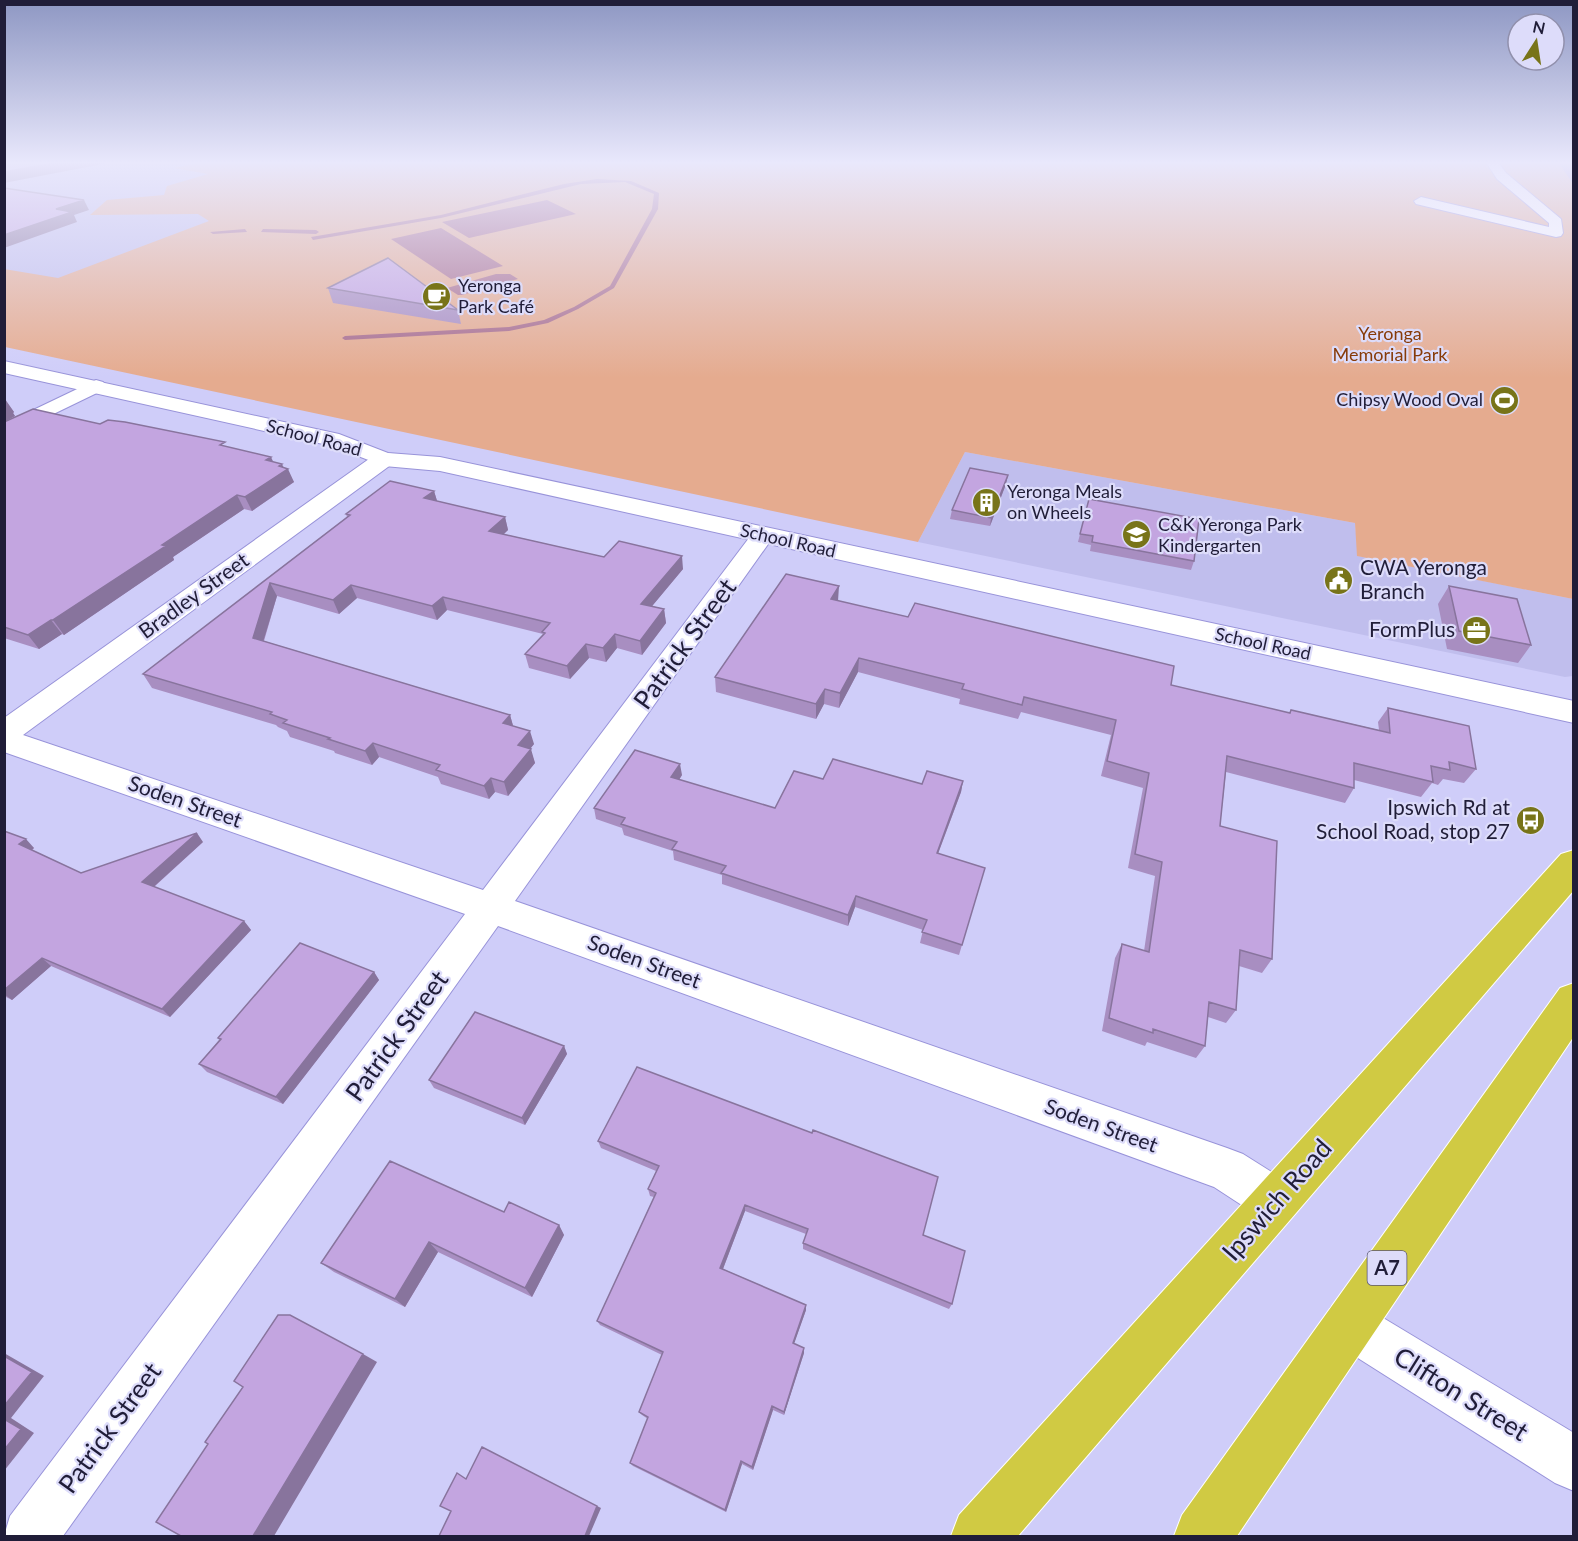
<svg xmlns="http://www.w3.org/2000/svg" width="1578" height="1541" font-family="Lato,sans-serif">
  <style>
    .built { fill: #c0beed }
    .green { fill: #e5ab8f }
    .water { fill: #a76b8b }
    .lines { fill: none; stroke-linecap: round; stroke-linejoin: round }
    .stream { fill: #a76b8b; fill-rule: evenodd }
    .street-casing { stroke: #9893d9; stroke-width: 2 }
    .secondary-casing { stroke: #9893d9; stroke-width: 2 }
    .highway-casing { stroke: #fff; stroke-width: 2 }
    .street { fill: #fff; fill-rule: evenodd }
    .secondary { fill: #fff; fill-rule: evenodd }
    .highway { fill: #d0ca43; fill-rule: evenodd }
    .wall { fill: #a88ec1 }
    .shaded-wall { fill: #88749d }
    .building { fill: #c3a5e0; stroke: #88749d; stroke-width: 1.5 }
    .labels { text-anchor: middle; stroke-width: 4.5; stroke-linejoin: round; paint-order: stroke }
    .far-poi-label { font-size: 18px; fill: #201d38; stroke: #dddcfa; text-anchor: start }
    .far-park-label { font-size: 18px; fill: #873b09; stroke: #dddcfa }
    .far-street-label { font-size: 18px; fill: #201d38; stroke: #dddcfa }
    .shield { fill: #dddcfa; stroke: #595672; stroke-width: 1.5 }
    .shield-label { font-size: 20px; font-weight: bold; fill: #201d38 }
    .poi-label { font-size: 21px; fill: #201d38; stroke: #dddcfa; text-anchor: end }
    .street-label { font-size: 21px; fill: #201d38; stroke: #dddcfa }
    .near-street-label { font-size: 26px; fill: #201d38; stroke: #dddcfa }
  </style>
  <rect width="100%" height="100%" fill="#cfcdf9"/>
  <!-- built -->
  <path class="built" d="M 5,162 L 387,162 L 5,313 Z
    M 965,452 L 1355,523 L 1358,556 L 1573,599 L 1573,676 L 1565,677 L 918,542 Z"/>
  <!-- green -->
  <path class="green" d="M 202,162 L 1573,162 L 1573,599 L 1357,556 L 1355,523 L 965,452 L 918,542 L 5,347 L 4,269 L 58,278 L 209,221 L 198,214 L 90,215 L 107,200 L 164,195 L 167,186 L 208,174 L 174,168 Z"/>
  <!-- water -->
  <path class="water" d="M 547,200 L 576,214 L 469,238 L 442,222 Z
    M 441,228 L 503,266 L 451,279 L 391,239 Z
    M 496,274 L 510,274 L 518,279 L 462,295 L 458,295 L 447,288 Z"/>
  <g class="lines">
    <!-- stream -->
    <path class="stream" d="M 597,179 L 631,181 L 659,193 L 658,209 L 614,288 L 578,309 L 548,323 L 509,331 L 345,340 L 342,338 L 345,336 L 509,327 L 544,320 L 574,307 L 610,286 L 652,209 L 654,194 L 625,182 L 581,184 L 441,218 L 313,240 L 311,237 L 441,215 L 564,184 Z
      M 245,229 L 247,232 L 213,234 L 210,232 Z
      M 263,229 L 316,230 L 319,232 L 316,234 L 261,232 Z"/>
    <defs>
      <path id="street" d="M 1486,162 L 1498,162 L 1506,173 L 1561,219 L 1563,233 L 1561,236 L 1556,237 L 1416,204 L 1414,201 L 1421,197 L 1549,227 L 1549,223 L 1497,179 Z
        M 96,380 L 103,382 L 106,386 L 103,390 L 4,438 L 4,424 Z
        M 384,453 L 392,454 L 395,459 L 392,464 L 23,735 L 483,890 L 755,530 L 763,528 L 771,530 L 775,535 L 771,540 L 515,901 L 1227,1148 L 1243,1154 L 1292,1185 L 1299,1201 L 1292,1217 L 1276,1224 L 1260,1217 L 1214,1187 L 498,926 L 63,1536 L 4,1536 L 10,1516 L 465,914 L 4,752 L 4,718 L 376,454 Z
        M 1348,1299 L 1365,1307 L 1574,1433 L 1574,1491 L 1555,1483 L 1331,1341 L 1323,1324 L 1331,1307 Z"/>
      <path id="secondary" d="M 4,361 L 339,434 L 388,453 L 440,457 L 1574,701 L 1574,723 L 440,471 L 384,466 L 332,446 L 4,373 Z"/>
      <path id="highway" d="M 1574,850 L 1574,890 L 1018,1536 L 951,1536 L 959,1515 L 1561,854 Z
        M 1574,983 L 1574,1036 L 1237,1536 L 1174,1536 L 1182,1515 L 1560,988 Z"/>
    </defs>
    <!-- street casing -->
    <use href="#street" class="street-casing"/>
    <!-- secondary casing -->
    <use href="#secondary" class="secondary-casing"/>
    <!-- highway casing -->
    <use href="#highway" class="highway-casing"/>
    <!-- street -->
    <use href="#street" class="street"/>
    <!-- secondary -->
    <use href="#secondary" class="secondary"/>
    <!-- highway -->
    <use href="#highway" class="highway"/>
  </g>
  <!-- wall -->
  <path class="wall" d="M 1558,162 L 1574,162 L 1574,185 Z
    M 328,288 L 458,310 L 461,324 L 333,303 Z
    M 4,399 L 14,412 L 13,413 L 15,416 L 5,422 L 100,424 L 227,447 L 274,462 L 284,468 L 294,482 L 252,511 L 244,509 L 173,557 L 174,560 L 64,635 L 62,634 L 39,649 L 4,638 Z
    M 1006,484 L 990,526 L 950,519 L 952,510 Z
    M 434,491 L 437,501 L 505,517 L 508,530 L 504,534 L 604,557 L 683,569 L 652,606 L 664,609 L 666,623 L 642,655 L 617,648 L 606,662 L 589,658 L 570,679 L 529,668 L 525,654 L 543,634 L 447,610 L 437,620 L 357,598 L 339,614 L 277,596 L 264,641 L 510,715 L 513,726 L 534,744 L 530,749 L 535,763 L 508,796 L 495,792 L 489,799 L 441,784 L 438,777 L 379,757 L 372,765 L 335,753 L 334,751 L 290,737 L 287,731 L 278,727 L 276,725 L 152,688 L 143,674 L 347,517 L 346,514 Z
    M 1089,499 L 1194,561 L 1191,570 L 1090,551 L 1091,545 L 1078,542 Z
    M 1449,586 L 1531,645 L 1518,663 L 1447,649 L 1438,604 Z
    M 838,601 L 1171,685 L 1289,713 L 1291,710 L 1379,730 L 1378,722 L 1388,708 L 1476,769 L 1464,783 L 1443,779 L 1438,785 L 1432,783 L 1421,797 L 1354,780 L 1354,788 L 1345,803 L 1226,772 L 1220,826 L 1272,959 L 1262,973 L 1239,966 L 1236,1010 L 1226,1023 L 1208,1017 L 1205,1046 L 1196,1058 L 1147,1042 L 1145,1046 L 1102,1031 L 1115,958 L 1122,944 L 1144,951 L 1155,876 L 1128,868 L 1143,788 L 1101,776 L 1111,735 L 1021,712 L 1018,719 L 959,704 L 960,699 L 858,672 L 839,708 L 824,704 L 816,719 L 716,692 L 715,677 Z
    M 682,775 L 679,780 L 775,808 L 823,779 L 922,784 L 963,781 L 961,792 L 938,854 L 985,868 L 959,955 L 920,943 L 923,930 L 855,907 L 848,926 L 722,884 L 722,875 L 674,860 L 673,851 L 624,835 L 622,828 L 596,819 L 594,808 Z
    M 4,831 L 34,848 L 32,850 L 81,873 L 203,842 L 154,887 L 244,921 L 251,930 L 170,1017 L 51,966 L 12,1000 L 4,996 Z
    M 374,972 L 379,980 L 283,1104 L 207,1072 L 199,1064 L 219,1040 L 218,1038 Z
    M 564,1046 L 567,1054 L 525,1125 L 434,1088 L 429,1080 Z
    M 598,1141 L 923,1235 L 952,1304 L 949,1309 L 803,1249 L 803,1243 L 806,1234 L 745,1211 L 723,1269 L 806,1305 L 806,1310 L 794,1343 L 804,1353 L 784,1415 L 773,1410 L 753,1470 L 742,1464 L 726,1512 L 633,1466 L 630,1463 L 648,1419 L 642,1415 L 639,1412 L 662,1355 L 600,1325 L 597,1321 L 654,1197 L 650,1196 L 648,1189 L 656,1171 L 601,1148 Z
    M 504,1212 L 559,1225 L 564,1235 L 532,1297 L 438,1252 L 405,1307 L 334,1272 L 321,1263 Z"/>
  <!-- shaded-wall -->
  <path class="shaded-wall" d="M 59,162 L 113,162 L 4,183 L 4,172 Z
    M 84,200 L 89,210 L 74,215 L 77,222 L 4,248 L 4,235 L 56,209 Z
    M 5,399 L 14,412 L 13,413 L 15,416 L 4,422 L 4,400 Z
    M 271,457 L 277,470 L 266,460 Z
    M 282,464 L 285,471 L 288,469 L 294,482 L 252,511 L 245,497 Z
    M 1008,475 L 1006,484 L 990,526 L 991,518 Z
    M 434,491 L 438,504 L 424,498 Z
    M 237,495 L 244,509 L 173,557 L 174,560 L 64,635 L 53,620 L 162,545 Z
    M 505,517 L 508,530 L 493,544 L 489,531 Z
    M 682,556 L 683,569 L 643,617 L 641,604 Z
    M 270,583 L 277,596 L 260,652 L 253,638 Z
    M 351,585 L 357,598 L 339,614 L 333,600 Z
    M 839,586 L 838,601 L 831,599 Z
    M 443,597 L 447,610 L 437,620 L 432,606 Z
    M 664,609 L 666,623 L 642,655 L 640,641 Z
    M 51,620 L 62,634 L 39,649 L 28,635 Z
    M 615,634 L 617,648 L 606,662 L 603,648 Z
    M 586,644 L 589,658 L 570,679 L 567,666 Z
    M 859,658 L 858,672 L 839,708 L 840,693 Z
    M 825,689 L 824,704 L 816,719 L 816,704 Z
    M 510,715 L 514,729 L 503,723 Z
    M 530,731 L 534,744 L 522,759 L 518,745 Z
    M 373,743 L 379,757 L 372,765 L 365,751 Z
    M 531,749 L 535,763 L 508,796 L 504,782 Z
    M 680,764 L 682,775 L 673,789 L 671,777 Z
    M 491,778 L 495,792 L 489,799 L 484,786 Z
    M 963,781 L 961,792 L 934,864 L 937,853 Z
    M 197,833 L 203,842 L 149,891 L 142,882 Z
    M 26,839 L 34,848 L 28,853 L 19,844 Z
    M 856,896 L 855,907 L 848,926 L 848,915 Z
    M 244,921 L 251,930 L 170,1017 L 162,1009 Z
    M 42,958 L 51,966 L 12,1000 L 4,994 L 4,990 Z
    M 374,972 L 379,980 L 283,1104 L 276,1097 Z
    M 564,1046 L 567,1054 L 525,1125 L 522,1118 Z
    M 745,1205 L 745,1211 L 721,1274 L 720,1268 Z
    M 559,1225 L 564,1235 L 532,1297 L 525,1288 Z
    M 429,1242 L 438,1252 L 405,1307 L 395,1299 Z
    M 806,1305 L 806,1310 L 793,1347 L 793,1343 Z
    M 804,1348 L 804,1353 L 784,1415 L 784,1412 Z
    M 4,1353 L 44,1376 L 11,1418 L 34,1433 L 4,1471 Z
    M 363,1354 L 377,1362 L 274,1536 L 253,1536 Z
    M 772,1406 L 773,1410 L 753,1470 L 752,1467 Z
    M 741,1461 L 742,1464 L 726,1512 L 725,1510 Z
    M 597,1506 L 601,1508 L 589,1536 L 585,1536 Z"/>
  <!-- building -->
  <path class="building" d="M 4,162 L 59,162 L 4,172 Z
    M 4,188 L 84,200 L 56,209 L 72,212 L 4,235 Z
    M 388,258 L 458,310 L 328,288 Z
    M 33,409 L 100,424 L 108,420 L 125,422 L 225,442 L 220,445 L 271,457 L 266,460 L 282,464 L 279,466 L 288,469 L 245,497 L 237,495 L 162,545 L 166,546 L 53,620 L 51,620 L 28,635 L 4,627 L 4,422 Z
    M 970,468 L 1008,475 L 991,518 L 952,510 Z
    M 390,481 L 434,491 L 424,498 L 505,517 L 489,531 L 604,557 L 619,541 L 682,556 L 641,604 L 664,609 L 640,641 L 615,634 L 603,648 L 586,644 L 567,666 L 525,654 L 545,633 L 542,632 L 550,623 L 443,597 L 432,606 L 351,585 L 333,600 L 270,583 L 253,638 L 510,715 L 503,723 L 530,731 L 518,745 L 531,749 L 504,782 L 491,778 L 484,786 L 436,770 L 440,765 L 373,743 L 365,751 L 328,739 L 330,738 L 283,723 L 287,720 L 270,714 L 272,712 L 143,674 L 350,515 L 346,514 Z
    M 1089,499 L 1199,519 L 1194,561 L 1092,542 L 1093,536 L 1080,534 Z
    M 786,574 L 839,586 L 831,599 L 908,617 L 915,603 L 1174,666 L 1171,685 L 1290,713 L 1291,710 L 1390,733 L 1388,708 L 1469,726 L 1476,769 L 1449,762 L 1450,770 L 1431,766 L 1433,782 L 1354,763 L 1354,788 L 1227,756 L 1220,826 L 1277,841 L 1272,959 L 1240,950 L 1236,1010 L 1209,1002 L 1205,1046 L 1153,1029 L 1153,1033 L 1109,1018 L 1122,944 L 1149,952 L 1162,862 L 1135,854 L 1149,773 L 1107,761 L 1116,720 L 1024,697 L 1022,705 L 962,689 L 964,684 L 859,658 L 840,693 L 825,689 L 816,704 L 715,677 Z
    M 1449,586 L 1517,599 L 1531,645 L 1459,631 Z
    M 635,750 L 680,764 L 671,777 L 775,808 L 794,771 L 823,779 L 833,759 L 922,784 L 927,771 L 963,781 L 937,853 L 985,868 L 962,945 L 922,932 L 927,920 L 856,896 L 848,915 L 721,873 L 726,866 L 672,849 L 677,842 L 621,824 L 625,818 L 594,808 Z
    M 4,831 L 26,839 L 19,844 L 81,873 L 197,833 L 142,882 L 244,921 L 162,1009 L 42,958 L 4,990 Z
    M 300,943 L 374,972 L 276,1097 L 199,1064 L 221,1039 L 218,1038 Z
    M 475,1012 L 564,1046 L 522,1118 L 429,1080 Z
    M 637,1067 L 812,1133 L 813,1130 L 938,1177 L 923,1235 L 965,1251 L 952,1304 L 803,1243 L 808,1229 L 745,1205 L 720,1268 L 806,1305 L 793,1343 L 804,1348 L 784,1412 L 772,1406 L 752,1467 L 741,1461 L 725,1510 L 630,1463 L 648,1417 L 639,1412 L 663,1352 L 597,1321 L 656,1193 L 648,1189 L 659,1166 L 598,1141 Z
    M 390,1161 L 504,1212 L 509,1202 L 559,1225 L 525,1288 L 429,1242 L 395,1299 L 321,1263 Z
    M 278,1315 L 290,1315 L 363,1354 L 253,1536 L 181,1536 L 156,1522 L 208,1444 L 205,1442 L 243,1387 L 234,1381 Z
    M 4,1356 L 32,1372 L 4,1406 Z
    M 4,1419 L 21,1429 L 4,1450 Z
    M 482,1447 L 597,1506 L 585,1536 L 439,1536 L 451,1511 L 440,1506 L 457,1473 L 466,1479 Z"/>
  <!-- sky -->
  <linearGradient id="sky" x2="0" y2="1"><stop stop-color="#8e97c3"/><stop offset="0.43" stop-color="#e9e8fc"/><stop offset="1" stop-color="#e9e8fc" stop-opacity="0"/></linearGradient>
  <rect width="1578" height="378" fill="url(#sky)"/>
  <!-- icons -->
  <defs>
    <symbol id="cafe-disc" viewBox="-11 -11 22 22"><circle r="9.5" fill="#787419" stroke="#dddcfa"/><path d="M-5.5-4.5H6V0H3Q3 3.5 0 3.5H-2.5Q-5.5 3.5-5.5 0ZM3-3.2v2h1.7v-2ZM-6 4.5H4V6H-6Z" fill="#fff"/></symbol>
    <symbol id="stadium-disc" viewBox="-11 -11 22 22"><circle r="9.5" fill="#787419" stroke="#dddcfa"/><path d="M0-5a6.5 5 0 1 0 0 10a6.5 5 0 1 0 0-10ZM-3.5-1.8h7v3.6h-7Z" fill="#fff"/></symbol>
    <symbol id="building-disc" viewBox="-11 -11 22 22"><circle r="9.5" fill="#787419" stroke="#dddcfa"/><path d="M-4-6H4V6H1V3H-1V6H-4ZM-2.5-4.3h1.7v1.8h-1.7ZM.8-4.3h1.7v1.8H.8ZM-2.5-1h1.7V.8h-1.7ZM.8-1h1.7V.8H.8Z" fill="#fff"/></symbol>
    <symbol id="school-disc" viewBox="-11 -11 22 22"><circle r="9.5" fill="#787419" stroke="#dddcfa"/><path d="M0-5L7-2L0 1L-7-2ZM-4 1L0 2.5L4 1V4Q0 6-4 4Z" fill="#fff"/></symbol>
    <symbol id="civic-disc" viewBox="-11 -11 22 22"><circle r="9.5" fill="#787419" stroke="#dddcfa"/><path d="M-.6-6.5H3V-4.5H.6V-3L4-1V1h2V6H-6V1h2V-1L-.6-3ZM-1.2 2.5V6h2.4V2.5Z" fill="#fff"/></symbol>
    <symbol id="office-disc" viewBox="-11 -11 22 22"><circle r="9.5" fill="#787419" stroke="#dddcfa"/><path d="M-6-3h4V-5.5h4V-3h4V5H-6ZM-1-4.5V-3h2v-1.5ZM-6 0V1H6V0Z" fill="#fff"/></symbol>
    <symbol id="bus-disc" viewBox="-11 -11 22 22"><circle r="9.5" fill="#787419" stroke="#dddcfa"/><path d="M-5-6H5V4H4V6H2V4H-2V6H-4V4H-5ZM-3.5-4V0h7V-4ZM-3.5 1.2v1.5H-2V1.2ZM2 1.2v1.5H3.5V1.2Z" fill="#fff"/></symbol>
  </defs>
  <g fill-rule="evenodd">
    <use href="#cafe-disc" x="420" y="280" width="33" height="33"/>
    <use href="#stadium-disc" x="1488" y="384" width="33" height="33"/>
    <use href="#building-disc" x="970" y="486" width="33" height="33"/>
    <use href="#school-disc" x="1120" y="518" width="33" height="33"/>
    <use href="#civic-disc" x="1322" y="564" width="33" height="33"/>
    <use href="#office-disc" x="1460" y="614" width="33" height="33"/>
    <use href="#bus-disc" x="1514" y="804" width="33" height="33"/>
  </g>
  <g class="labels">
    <!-- far-poi labels -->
    <g class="far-poi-label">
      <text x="458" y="292">Yeronga<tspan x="458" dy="21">Park Café</tspan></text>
      <text x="1483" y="406" text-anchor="end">Chipsy Wood Oval</text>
      <text x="1007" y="498">Yeronga Meals<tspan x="1007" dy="21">on Wheels</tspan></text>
      <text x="1158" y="531">C&amp;K Yeronga Park<tspan x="1158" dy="21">Kindergarten</tspan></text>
    </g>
    <!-- far-park labels -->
    <g class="far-park-label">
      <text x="1390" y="340">Yeronga<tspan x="1390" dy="21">Memorial Park</tspan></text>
    </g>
    <!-- far-street labels -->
    <g class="far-street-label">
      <text transform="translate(314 438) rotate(15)" y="6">School Road</text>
      <text transform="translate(788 541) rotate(13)" y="6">School Road</text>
      <text transform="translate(1263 644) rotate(12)" y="6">School Road</text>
    </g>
    <!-- shield labels -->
    <rect class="shield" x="1367.5" y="1251" width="39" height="34" rx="4.5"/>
    <g class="shield-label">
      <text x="1387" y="1275">A7</text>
    </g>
    <!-- poi labels -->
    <g class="poi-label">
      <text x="1360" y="575" text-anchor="start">CWA Yeronga<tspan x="1360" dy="24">Branch</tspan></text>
      <text x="1455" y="637">FormPlus</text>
      <text x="1510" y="815">Ipswich Rd at<tspan x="1510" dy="24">School Road, stop 27</tspan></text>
    </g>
    <!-- street labels -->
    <g class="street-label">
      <text transform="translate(194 596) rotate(-36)" y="7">Bradley Street</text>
      <text transform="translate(185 802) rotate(19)" y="7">Soden Street</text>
      <text transform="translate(644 962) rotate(20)" y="7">Soden Street</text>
      <text transform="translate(1101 1126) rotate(20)" y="7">Soden Street</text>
    </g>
    <!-- near-street labels -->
    <g class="near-street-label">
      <text transform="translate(685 644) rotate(-54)" y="9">Patrick Street</text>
      <text transform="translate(397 1036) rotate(-54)" y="9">Patrick Street</text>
      <text transform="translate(1277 1200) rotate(-49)" y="9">Ipswich Road</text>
      <text transform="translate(1461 1394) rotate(32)" y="9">Clifton Street</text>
      <text transform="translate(110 1428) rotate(-54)" y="9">Patrick Street</text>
    </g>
  </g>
  <!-- border -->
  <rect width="1578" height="1541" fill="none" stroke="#201d38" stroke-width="12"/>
  <!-- north arrow -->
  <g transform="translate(1536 42) rotate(12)"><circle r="28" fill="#dddcfa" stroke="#9190ac" stroke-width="1.5"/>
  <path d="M0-4.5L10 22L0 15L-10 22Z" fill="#787419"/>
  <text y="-9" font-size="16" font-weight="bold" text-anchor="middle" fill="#201d38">N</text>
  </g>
</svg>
